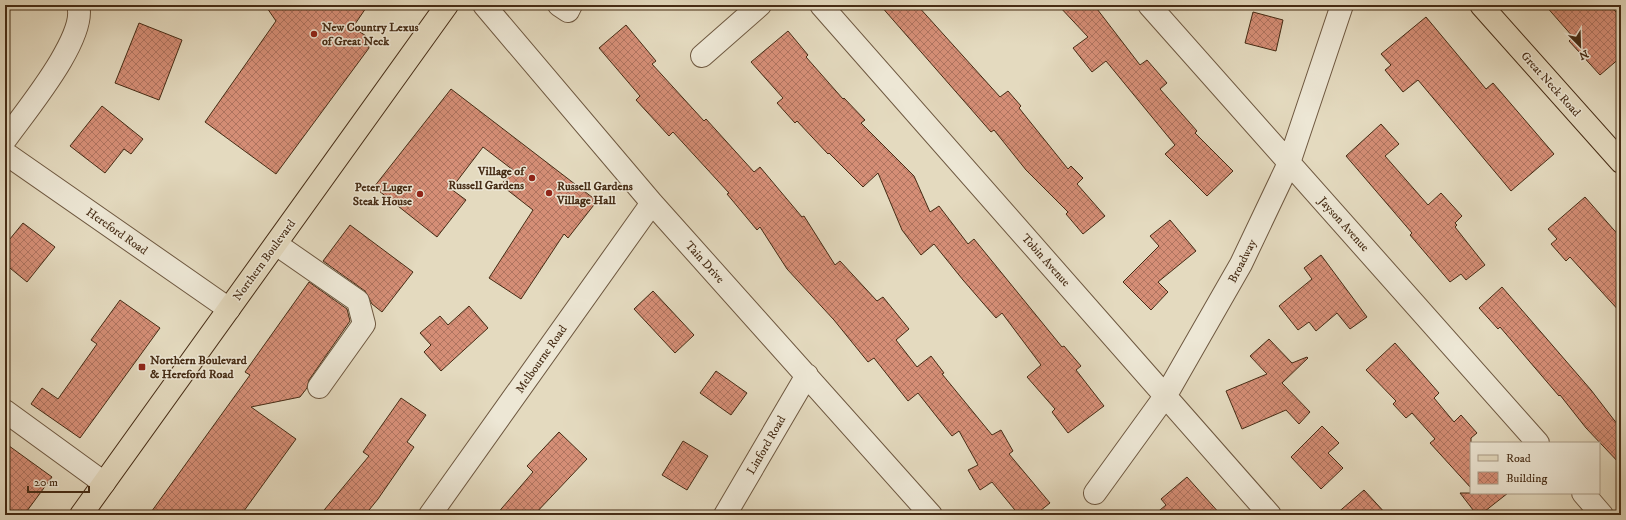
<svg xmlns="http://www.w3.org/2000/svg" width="1626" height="520" font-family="'IM FELL DW Pica',serif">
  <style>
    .building { fill: url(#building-cross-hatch); stroke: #462c15 }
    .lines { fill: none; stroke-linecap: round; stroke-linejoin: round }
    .minor-casing { stroke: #6e5840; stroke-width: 24 }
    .major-casing { stroke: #462c15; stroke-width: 24 }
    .minor { stroke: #ede7d5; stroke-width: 22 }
    .major { stroke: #e4dabf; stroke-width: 22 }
    .poi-dot { fill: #8f2418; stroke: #ede7d5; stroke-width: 1.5 }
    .labels { text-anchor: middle; stroke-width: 3; stroke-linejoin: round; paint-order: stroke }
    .poi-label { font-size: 12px; font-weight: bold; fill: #462c15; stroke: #ede7d5; text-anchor: start }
    .street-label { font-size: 12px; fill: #462c15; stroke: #ede7d5 }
  </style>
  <defs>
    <pattern id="building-cross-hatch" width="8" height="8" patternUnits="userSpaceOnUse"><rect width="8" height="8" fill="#d58e76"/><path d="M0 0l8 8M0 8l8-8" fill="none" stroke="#af7460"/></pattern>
  </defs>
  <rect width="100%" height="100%" fill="#e4dabf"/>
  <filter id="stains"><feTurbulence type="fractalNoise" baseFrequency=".005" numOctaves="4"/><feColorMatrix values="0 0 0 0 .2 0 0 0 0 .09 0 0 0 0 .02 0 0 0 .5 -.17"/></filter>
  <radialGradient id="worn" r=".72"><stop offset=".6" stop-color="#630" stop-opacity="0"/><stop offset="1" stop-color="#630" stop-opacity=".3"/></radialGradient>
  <!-- building -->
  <path class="building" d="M 265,5 L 368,5 L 353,27 L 366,36 L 369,48 L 276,174 L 205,122 L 276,21 Z
    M 880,5 L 917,5 L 1000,97 L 1008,91 L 1021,106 L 1019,108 L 1068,169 L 1071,166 L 1083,178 L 1077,184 L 1105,216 L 1083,234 L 1066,214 L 1068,212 L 1026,170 L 994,130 L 991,132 Z
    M 1058,5 L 1094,5 L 1140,65 L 1147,60 L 1167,83 L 1160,89 L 1197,131 L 1195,133 L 1233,171 L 1207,196 L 1165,154 L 1175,145 L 1106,61 L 1092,72 L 1073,48 L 1088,37 Z
    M 1545,5 L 1610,5 L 1621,18 L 1621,57 L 1600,75 L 1569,41 L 1573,37 Z
    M 1253,12 L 1283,20 L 1276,51 L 1245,43 Z
    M 1426,17 L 1486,89 L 1493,83 L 1554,154 L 1511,191 L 1418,80 L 1403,92 L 1385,70 L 1391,65 L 1381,54 Z
    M 139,23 L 182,40 L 159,100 L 115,83 Z
    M 626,25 L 656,61 L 652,64 L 704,121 L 706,119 L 754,172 L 760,167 L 802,217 L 804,216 L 835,265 L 840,261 L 877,301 L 883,297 L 909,329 L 896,340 L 917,367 L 931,356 L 944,373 L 942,374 L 992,435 L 1001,430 L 1013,451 L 1009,454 L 1050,503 L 1035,515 L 1019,515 L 992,482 L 980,490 L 968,470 L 978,465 L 959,431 L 952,436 L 918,393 L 908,401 L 874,358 L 868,362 L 834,320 L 787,269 L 760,227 L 757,230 L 727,194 L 729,193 L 673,132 L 669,136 L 636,100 L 640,96 L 599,48 Z
    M 788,31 L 808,55 L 806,57 L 843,99 L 844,98 L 865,120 L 861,123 L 914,176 L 930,212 L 939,206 L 968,244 L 974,239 L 1062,347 L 1064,346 L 1081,366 L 1076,370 L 1104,406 L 1068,433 L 1052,412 L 1055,409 L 1027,377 L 1041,365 L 1002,313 L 996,318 L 963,280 L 934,244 L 921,255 L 902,230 L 878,173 L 863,187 L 829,153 L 828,154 L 797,121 L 795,123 L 777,103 L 783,98 L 751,62 Z
    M 451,89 L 597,201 L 568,238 L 564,234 L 521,299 L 489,278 L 533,210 L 501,185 L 513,170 L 483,147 L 451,189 L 466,200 L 437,237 L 374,187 Z
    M 102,106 L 143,139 L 131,154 L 124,149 L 105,173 L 70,146 Z
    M 1381,124 L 1399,144 L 1385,156 L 1428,205 L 1441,193 L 1462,216 L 1455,223 L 1457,225 L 1455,227 L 1485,265 L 1466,280 L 1461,274 L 1450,282 L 1410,235 L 1412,233 L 1346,156 Z
    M 1585,197 L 1621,238 L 1621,313 L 1570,257 L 1566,261 L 1551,244 L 1557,239 L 1548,229 Z
    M 1170,220 L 1196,251 L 1158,282 L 1168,292 L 1151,310 L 1123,282 L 1159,246 L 1150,236 Z
    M 23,223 L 55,247 L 27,282 L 5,264 L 5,245 Z
    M 350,225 L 413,272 L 382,312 L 372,304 L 365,291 L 323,261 Z
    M 1321,255 L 1367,317 L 1350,329 L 1337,313 L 1316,331 L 1309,322 L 1298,330 L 1279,306 L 1312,279 L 1304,268 Z
    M 309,282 L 347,309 L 350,321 L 309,380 L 307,388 L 300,397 L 251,407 L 296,439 L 241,515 L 149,515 L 250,375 L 245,372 Z
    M 1502,287 L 1591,390 L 1621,429 L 1621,465 L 1586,428 L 1560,395 L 1559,396 L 1500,327 L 1498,329 L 1479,308 Z
    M 653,291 L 694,335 L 675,353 L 634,309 Z
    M 120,300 L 160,328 L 80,438 L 31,404 L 42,388 L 58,399 L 97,344 L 91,340 Z
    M 469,306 L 488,328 L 441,371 L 424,352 L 431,345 L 420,333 L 440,316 L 448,325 Z
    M 1269,339 L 1292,363 L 1307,357 L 1308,358 L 1282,383 L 1310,412 L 1299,424 L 1286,410 L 1242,429 L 1226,391 L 1267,374 L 1250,356 Z
    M 1395,343 L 1439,393 L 1434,398 L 1454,422 L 1461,415 L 1477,433 L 1471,438 L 1471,488 L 1430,443 L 1435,439 L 1412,413 L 1406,418 L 1393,404 L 1396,401 L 1366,370 Z
    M 716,371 L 747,393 L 731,415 L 700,393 Z
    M 401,398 L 426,415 L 407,442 L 414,447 L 378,499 L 365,515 L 320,515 L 369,456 L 363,452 Z
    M 1322,426 L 1339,443 L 1328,453 L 1343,468 L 1321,489 L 1291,457 Z
    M 559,432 L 587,459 L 534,515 L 496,515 L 533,472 L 527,466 Z
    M 683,441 L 708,456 L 687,490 L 662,475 Z
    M 5,443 L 52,477 L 24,515 L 5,515 Z
    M 1187,477 L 1221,515 L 1154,515 L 1166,505 L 1161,499 Z
    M 1364,490 L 1387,515 L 1335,515 Z
    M 1460,493 L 1508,493 L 1480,515 L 1477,515 Z"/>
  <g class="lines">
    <defs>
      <path id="minor" d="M 484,5 L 652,203 L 931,515
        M 559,5 L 568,11 L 571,5
        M 821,5 L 1270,515
        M 1149,5 L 1538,443
        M 702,56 L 760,5
        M 5,140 C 24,113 88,37 78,5
        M 5,153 L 229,309
        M 276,244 L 358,301 L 364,324 L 319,387
        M 5,411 L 104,483
        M 1095,493 L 1166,395 L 1241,264 L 1289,163 L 1342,5
        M 1583,493 L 1602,515
        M 430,515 L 652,203
        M 725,515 L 807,375"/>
      <path id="major" d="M 1481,5 L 1621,162
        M 81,515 L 447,5"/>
    </defs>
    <!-- minor casing -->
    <use href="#minor" class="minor-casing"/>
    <!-- major casing -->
    <use href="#major" class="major-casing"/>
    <!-- minor -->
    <use href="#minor" class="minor"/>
    <!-- major -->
    <use href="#major" class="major"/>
  </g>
  <!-- markers -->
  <g class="poi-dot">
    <circle cx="314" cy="34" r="4"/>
    <circle cx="532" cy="178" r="4"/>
    <circle cx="549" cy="193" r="4"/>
    <circle cx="420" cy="194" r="4"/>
    <rect x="138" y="363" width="8" height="8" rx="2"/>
  </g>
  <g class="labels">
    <!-- poi labels -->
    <g class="poi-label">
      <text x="322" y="31">New Country Lexus<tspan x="322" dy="14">of Great Neck</tspan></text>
      <text x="524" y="175" text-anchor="end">Village of<tspan x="524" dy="14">Russell Gardens</tspan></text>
      <text x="557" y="190">Russell Gardens<tspan x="557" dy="14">Village Hall</tspan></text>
      <text x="412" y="191" text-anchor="end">Peter Luger<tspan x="412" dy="14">Steak House</tspan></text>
      <text x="150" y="364">Northern Boulevard<tspan x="150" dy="14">&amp; Hereford Road</tspan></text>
    </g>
    <!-- street labels -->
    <g class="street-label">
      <text transform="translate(1551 84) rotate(48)" y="4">Great Neck Road</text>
      <text transform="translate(1344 224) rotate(48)" y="4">Jayson Avenue</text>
      <text transform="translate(117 231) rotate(35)" y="4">Hereford Road</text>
      <text transform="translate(264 260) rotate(-54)" y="4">Northern Boulevard</text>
      <text transform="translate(1046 260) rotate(48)" y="4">Tobin Avenue</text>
      <text transform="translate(1242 261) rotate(-63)" y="4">Broadway</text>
      <text transform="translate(705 262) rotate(48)" y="4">Tain Drive</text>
      <text transform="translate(541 359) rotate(-55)" y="4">Melbourne Road</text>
      <text transform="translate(766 445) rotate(-60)" y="4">Linford Road</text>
    </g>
  </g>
  <!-- margin -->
  <rect width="1626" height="520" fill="none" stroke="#e4dabf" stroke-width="20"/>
  <rect x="6" y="6" width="1614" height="508" fill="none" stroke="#462c15" stroke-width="2"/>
  <rect x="10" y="10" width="1606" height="500" fill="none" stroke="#462c15"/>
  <!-- legend -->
  <rect x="1470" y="442" width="130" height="52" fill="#ede7d5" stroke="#aa9c88"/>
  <rect x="1478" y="455" width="20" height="6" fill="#e4dabf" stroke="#aa9c88"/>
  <text x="1506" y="462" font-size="12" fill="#462c15">Road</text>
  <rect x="1478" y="472" width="20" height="12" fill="url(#building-cross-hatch)" stroke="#aa9c88"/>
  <text x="1506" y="482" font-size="12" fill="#462c15">Building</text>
  <!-- north arrow -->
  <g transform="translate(1580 46) rotate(157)" stroke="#ede7d5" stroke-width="3" paint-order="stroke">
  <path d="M0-3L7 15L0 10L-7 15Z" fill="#462c15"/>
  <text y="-6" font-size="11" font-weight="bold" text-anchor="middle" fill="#462c15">N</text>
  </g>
  <!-- scale -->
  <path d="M28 486v6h61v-6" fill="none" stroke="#462c15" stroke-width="2"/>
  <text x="34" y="486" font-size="12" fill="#462c15" stroke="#ede7d5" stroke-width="3" paint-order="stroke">20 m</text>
  <rect width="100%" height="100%" filter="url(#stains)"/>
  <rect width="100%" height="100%" fill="url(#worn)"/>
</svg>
